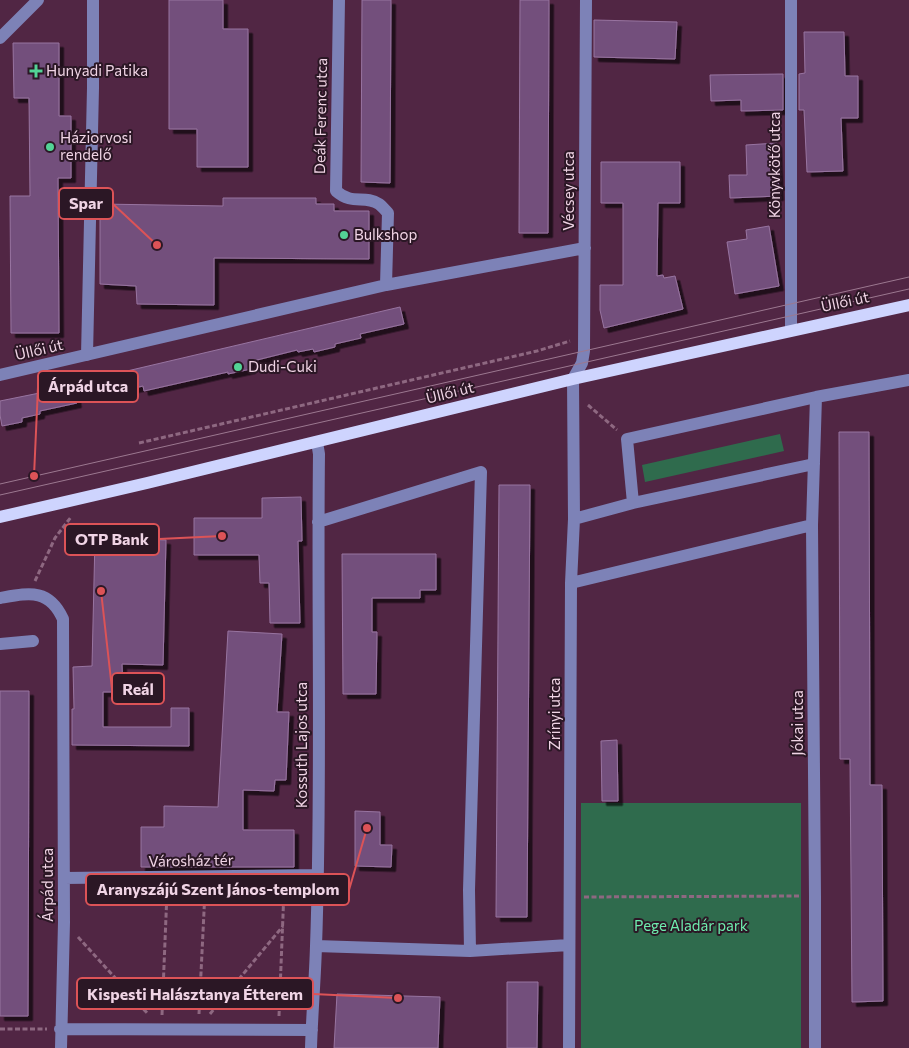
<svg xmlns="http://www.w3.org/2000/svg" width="909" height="1048" font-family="Commissioner,sans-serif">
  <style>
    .green { fill: #2f6b4d }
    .building { fill: #73507b; stroke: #9874a1; filter: url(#shadow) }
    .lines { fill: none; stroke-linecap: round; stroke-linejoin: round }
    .path { stroke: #8e6881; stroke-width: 3; stroke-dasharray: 5 2.5; stroke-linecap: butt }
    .minor { stroke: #7d82b7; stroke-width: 12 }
    .major { stroke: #ced4fe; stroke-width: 12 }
    .tram { stroke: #9c7890; stroke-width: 1 }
    .poi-dot { fill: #53d396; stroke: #2b1725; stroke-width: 2 }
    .labels { text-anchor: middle; stroke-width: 4; stroke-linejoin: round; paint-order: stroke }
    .poi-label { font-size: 15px; fill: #f0d4e5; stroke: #2b1725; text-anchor: start }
    .street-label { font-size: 15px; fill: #f0d4e5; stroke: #2b1725 }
    .park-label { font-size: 15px; fill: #6eedae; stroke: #2b1725 }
    .leader { fill: none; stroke: #dc5357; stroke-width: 2 }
    .callout-dot { fill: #dc5357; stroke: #2b1725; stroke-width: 2 }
    .callout { fill: #2b1725; stroke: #dc5357; stroke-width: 2 }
    .callout-label { font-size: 16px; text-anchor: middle; font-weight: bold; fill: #f0d4e5 }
  </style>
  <defs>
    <filter id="shadow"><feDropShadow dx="4.5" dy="4.5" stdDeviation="0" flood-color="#0009"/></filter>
  </defs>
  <rect width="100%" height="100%" fill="#512644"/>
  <!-- green -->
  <path class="green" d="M 780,434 L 784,451 L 645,482 L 642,465 Z
    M 581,803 L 801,803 L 801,1048 L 581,1048 Z"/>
  <!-- building -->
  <path class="building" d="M 169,0 L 223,0 L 223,29 L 248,29 L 248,167 L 197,167 L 197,129 L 169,129 Z
    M 362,0 L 391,0 L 390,183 L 361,182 Z
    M 520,0 L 549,0 L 548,233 L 519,233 Z
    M 594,20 L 677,22 L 675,59 L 594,57 Z
    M 804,32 L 844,32 L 845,76 L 858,76 L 858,118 L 841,118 L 843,171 L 807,172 L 804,110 L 799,110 L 799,74 L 805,73 Z
    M 13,43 L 59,43 L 59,116 L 71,116 L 71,178 L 58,178 L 59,333 L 11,333 L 10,196 L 30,196 L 29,98 L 14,98 Z
    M 783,74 L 783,110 L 741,111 L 741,100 L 711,101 L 710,75 Z
    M 777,143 L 779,196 L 730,198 L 729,175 L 747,175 L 746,145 Z
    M 601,162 L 680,162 L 680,203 L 658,203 L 657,276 L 663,275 L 664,278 L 675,276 L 683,309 L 604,328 L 600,310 L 600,285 L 623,285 L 623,203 L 601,203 Z
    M 223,198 L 316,198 L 316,204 L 334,204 L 334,211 L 369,211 L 369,259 L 214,258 L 214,305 L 137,304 L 136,286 L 100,284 L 100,204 L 223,206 Z
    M 769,226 L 779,286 L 735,294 L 727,242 L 747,239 L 746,230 Z
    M 400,307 L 404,324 L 360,334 L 361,338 L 335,344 L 335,347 L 314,352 L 313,349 L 298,352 L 297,350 L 249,362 L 251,369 L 228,374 L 228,372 L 144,391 L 143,386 L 114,393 L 110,375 Z
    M 74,386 L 77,403 L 40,411 L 40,414 L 22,418 L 22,422 L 2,426 L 0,415 L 0,401 Z
    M 839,432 L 869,432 L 870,785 L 882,785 L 883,1001 L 852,1002 L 850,759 L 840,759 Z
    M 499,485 L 530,485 L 527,917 L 496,917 Z
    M 301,497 L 302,541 L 298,541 L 300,623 L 270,623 L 269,583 L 260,583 L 259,555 L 194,555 L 194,518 L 262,518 L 262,498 Z
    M 95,538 L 166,540 L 163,665 L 122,664 L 123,692 L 103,692 L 103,727 L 171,727 L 171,708 L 189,708 L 189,746 L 72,745 L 72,709 L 74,709 L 73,667 L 92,666 Z
    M 342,554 L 436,554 L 436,590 L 420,590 L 420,598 L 372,598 L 372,632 L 377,632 L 376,694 L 343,694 Z
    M 228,631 L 282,634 L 277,712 L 289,712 L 286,780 L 275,780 L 274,791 L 243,790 L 243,830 L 294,830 L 294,867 L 141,867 L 141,827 L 164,827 L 164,806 L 218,807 Z
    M 0,691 L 29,691 L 28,1016 L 0,1016 Z
    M 617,740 L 618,801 L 602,801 L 601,741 Z
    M 355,811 L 380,812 L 380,845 L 392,845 L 391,867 L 355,866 Z
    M 507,982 L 538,982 L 537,1048 L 507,1048 Z
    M 337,994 L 440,997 L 438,1048 L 334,1048 Z"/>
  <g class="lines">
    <!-- path -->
    <path class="path" d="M 588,405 L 617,430
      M 139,443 L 537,351 L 570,341
      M 35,581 L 55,538 L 71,517
      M 584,897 L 800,896
      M 78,937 L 148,1014
      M 199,1014 L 205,891
      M 210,1014 L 283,926
      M 162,1015 L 167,892
      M 279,1016 L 284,890
      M 0,1029 L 47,1029"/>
    <!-- minor -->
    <path class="minor" d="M 339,0 L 336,191 C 353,206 364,194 379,204 C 382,206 385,210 388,213 L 386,285
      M 791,0 L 791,330
      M 0,38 L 38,0
      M 87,355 L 93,88 L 93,0
      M 0,375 L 386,285 L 585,248
      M 633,503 L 627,439 L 816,397 L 909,380
      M 574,519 L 633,503 L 814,464
      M 318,522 L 481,472 L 469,890 L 470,951
      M 571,583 L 812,525
      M 0,598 C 29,593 49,588 63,619 L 64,922 L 61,1048
      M 0,644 L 33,641
      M 64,878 L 317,875
      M 316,946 L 470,951 L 569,945
      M 60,1029 L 312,1030
      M 311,1048 C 312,1014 315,980 316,946 C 322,782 317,618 319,454 L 317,442
      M 569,1048 L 571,583 L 574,519 L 573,379 L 582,363 L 584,351 L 586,0
      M 815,1048 L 815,896 L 812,525 L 816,397"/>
    <!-- major -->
    <path class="major" d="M 0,517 L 147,483 L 573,379 L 909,305"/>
    <!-- tram -->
    <path class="tram" d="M 0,484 L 909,277
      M 0,495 L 909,289"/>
  </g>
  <!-- markers -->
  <g class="poi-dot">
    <path d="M33.5 63.5h5v5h5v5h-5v5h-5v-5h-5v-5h5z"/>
    <circle cx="50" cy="147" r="5"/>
    <circle cx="344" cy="235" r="5"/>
    <circle cx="238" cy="367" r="5"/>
  </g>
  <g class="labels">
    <!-- poi labels -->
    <g class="poi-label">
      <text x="46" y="76">Hunyadi Patika</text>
      <text x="60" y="143">Háziorvosi<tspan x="60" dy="17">rendelő</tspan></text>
      <text x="354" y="240">Bulkshop</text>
      <text x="248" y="372">Dudi-Cuki</text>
    </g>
    <!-- street labels -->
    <g class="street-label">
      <text transform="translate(321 116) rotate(-89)" y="5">Deák Ferenc utca</text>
      <text transform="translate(775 165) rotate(-90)" y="5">Könyvkötő utca</text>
      <text transform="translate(569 191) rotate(-90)" y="5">Vécsey utca</text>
      <text transform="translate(845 302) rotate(-12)" y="5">Üllői út</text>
      <text transform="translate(39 350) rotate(-13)" y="5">Üllői út</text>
      <text transform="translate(450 393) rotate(-14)" y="5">Üllői út</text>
      <text transform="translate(555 714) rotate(-90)" y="5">Zrínyi utca</text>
      <text transform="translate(798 723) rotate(-90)" y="5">Jókai utca</text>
      <text transform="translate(302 745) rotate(-90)" y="5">Kossuth Lajos utca</text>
      <text transform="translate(191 861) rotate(-1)" y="5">Városház tér</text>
      <text transform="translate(48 885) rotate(-90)" y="5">Árpád utca</text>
    </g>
    <!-- park labels -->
    <g class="park-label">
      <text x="691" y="931">Pege Aladár park</text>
    </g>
  </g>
  <!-- callouts -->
  <path class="leader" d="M157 245L113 204M34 476L38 387M222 536L159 539M101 591L112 689M367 828L349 890M398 998L313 994"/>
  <g class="callout-dot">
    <circle cx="157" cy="245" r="5"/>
    <circle cx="34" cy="476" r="5"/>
    <circle cx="222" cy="536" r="5"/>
    <circle cx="101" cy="591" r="5"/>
    <circle cx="367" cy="828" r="5"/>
    <circle cx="398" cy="998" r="5"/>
  </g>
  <g class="callout">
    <rect x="59" y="188" width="54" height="31" rx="5"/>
    <rect x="38" y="371" width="100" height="31" rx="5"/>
    <rect x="65" y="524" width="94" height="31" rx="5"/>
    <rect x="112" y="673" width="52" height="31" rx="5"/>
    <rect x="86" y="874" width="263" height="31" rx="5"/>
    <rect x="77" y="978" width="236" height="31" rx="5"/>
  </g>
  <g class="callout-label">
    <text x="86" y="209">Spar</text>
    <text x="88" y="392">Árpád utca</text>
    <text x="112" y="545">OTP Bank</text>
    <text x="138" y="695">Reál</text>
    <text x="218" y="895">Aranyszájú Szent János-templom</text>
    <text x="195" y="1000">Kispesti Halásztanya Étterem</text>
  </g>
</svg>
